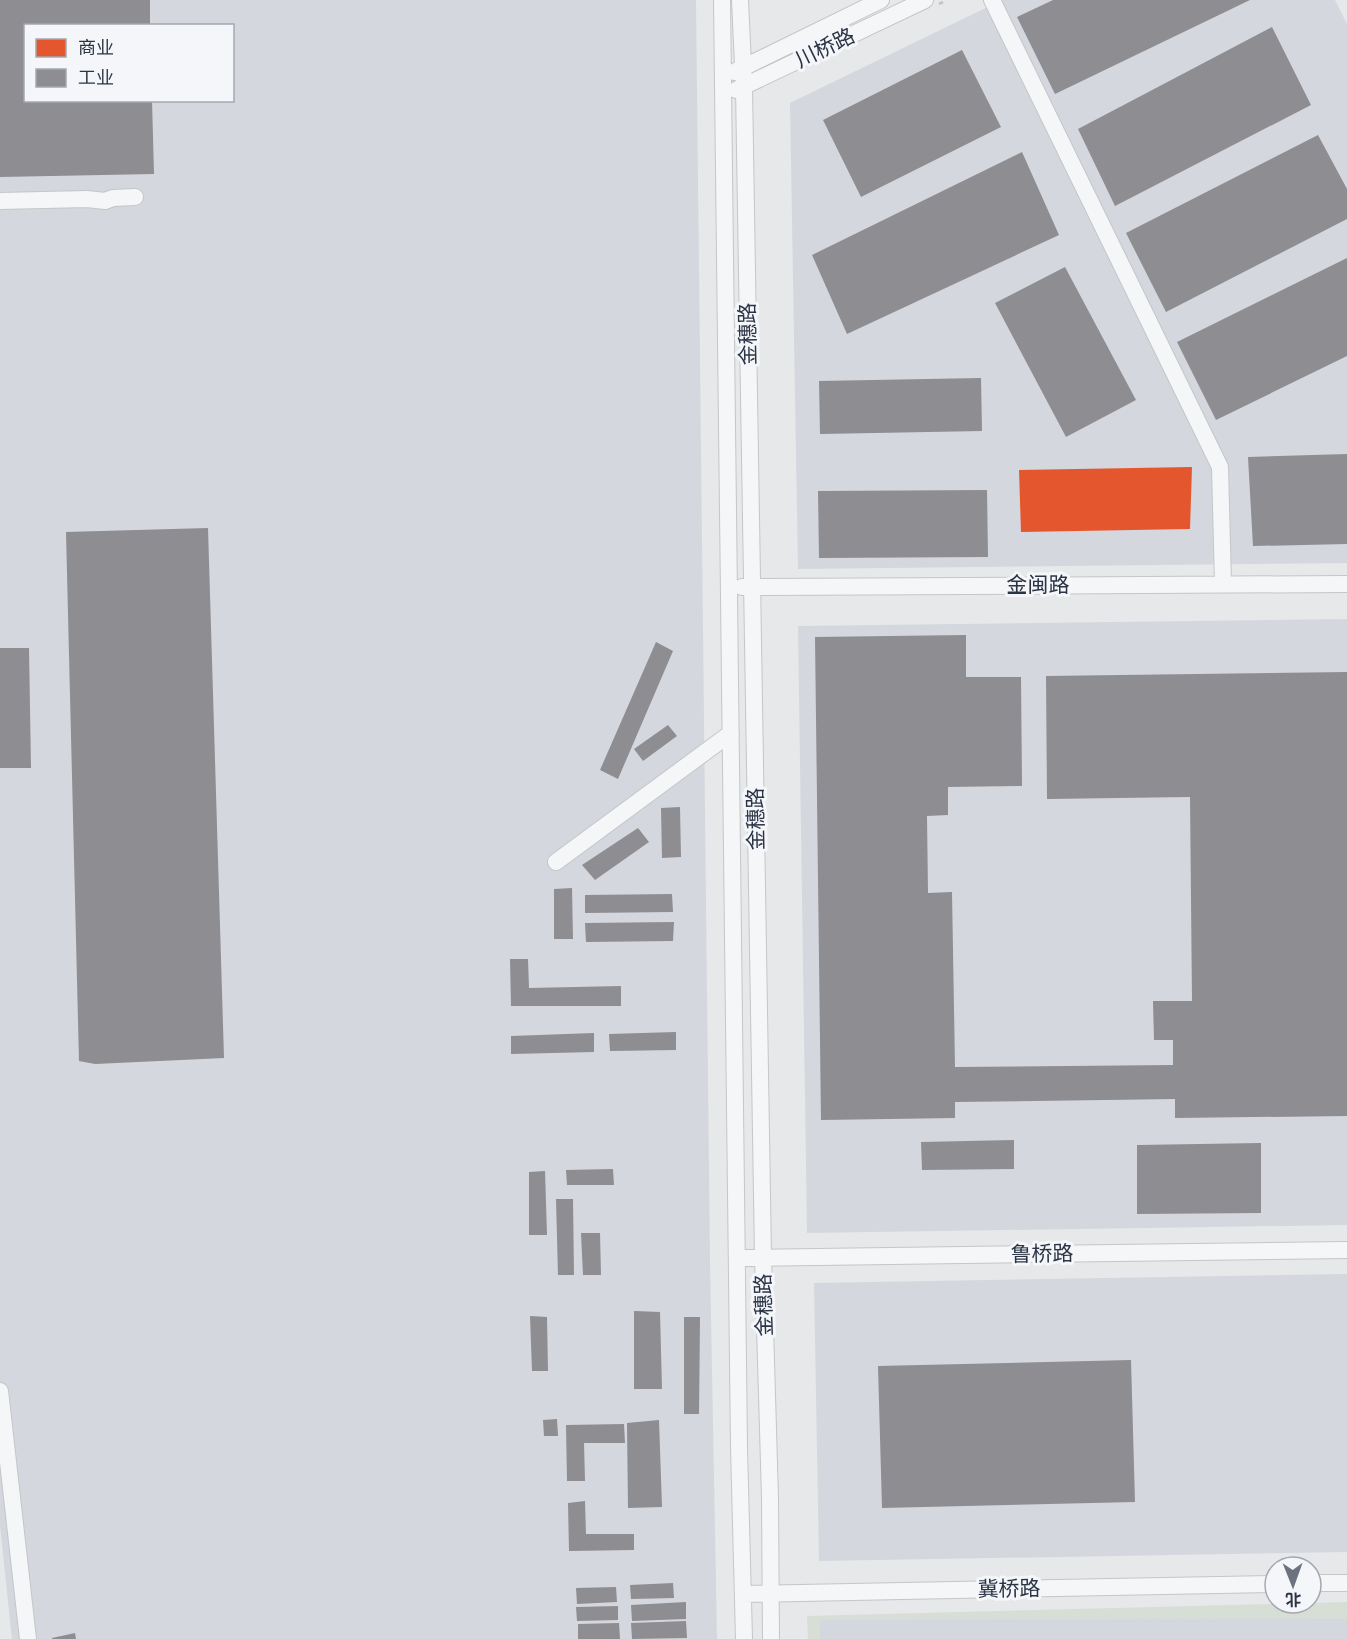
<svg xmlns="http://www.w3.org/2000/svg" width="1347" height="1639" font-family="'PT Sans Narrow','Noto Sans SC',sans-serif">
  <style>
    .built { fill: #d4d7dd; fill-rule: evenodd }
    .green { fill: #d6ded6 }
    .shops { fill: #e4572e }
    .industry { fill: #8d8d92 }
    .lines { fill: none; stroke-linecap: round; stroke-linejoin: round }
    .minor-casing { stroke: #c4c6c8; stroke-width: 18 }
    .path { stroke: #c5c6ca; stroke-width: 3; stroke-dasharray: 4.5 4.5; stroke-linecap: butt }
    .minor { stroke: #f5f6f7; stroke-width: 16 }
    .labels { text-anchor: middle; stroke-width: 6; stroke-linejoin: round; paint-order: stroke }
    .street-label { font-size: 21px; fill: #2b3445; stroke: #f4f6f9 }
  </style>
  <rect width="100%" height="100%" fill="#e6e8ea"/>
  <!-- built -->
  <path class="built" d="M 0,0 L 696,0 L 710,1264 L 717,1639 L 12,1639 L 0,1526 ZM 26,26 L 232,26 L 232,100 L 26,100 Z
    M 1002,0 L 1335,0 L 1347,24 L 1347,563 L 798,569 L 790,103 Z
    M 1347,619 L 1347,1225 L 807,1233 L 798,626 Z
    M 1347,1274 L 1347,1552 L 819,1561 L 814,1283 Z
    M 1347,1609 L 1347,1639 L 820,1639 L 819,1620 Z"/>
  <!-- green -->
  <path class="green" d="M 1347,1602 L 1347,1619 L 820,1620 L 820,1639 L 808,1639 L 807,1616 Z"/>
  <!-- shops -->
  <path class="shops" d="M 1192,467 L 1190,529 L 1021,532 L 1019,470 Z"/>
  <!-- industry -->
  <path class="industry" d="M 0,0 L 150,0 L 150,26 L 26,26 L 26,100 L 152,100 L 154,174 L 0,177 Z
    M 1053,0 L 1250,0 L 1055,94 L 1017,17 Z
    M 1272,27 L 1311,105 L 1115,206 L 1078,129 Z
    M 962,50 L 1001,127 L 861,197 L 823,120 Z
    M 1318,135 L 1347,189 L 1347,219 L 1166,312 L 1126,233 Z
    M 1022,152 L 1059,235 L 847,334 L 812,255 Z
    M 1347,258 L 1347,356 L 1216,420 L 1177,342 Z
    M 1065,267 L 1136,400 L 1066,437 L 995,303 Z
    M 981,378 L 982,431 L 820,434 L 819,381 Z
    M 1347,454 L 1347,544 L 1253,546 L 1248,457 Z
    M 987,490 L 988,557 L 819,558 L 818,491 Z
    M 208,528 L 224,1058 L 95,1064 L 79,1061 L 66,532 Z
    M 966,635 L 966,677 L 1021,677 L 1022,786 L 948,787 L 948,815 L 927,816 L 928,893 L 952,892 L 955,1067 L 1173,1065 L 1173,1040 L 1154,1040 L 1153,1001 L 1192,1001 L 1190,797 L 1047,799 L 1046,676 L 1347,672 L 1347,1116 L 1175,1118 L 1175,1099 L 955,1102 L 955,1118 L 821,1120 L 815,637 Z
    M 656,642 L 673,651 L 618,779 L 600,770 Z
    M 0,648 L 29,648 L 31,768 L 0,768 Z
    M 668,725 L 677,736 L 643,761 L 634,749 Z
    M 680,807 L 681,857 L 662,858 L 661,808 Z
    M 638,828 L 649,842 L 595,880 L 582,865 Z
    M 572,888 L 573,939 L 554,939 L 554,889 Z
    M 672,894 L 673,912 L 585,913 L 585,895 Z
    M 674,922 L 673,941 L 586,942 L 585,923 Z
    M 510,959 L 528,959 L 529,988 L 621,986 L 621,1006 L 511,1006 Z
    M 676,1032 L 676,1050 L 610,1051 L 609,1034 Z
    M 594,1033 L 594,1052 L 511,1054 L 511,1036 Z
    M 1014,1140 L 1014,1169 L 922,1170 L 921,1142 Z
    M 1261,1143 L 1261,1213 L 1137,1214 L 1137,1145 Z
    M 613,1169 L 614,1185 L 567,1185 L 566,1170 Z
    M 545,1171 L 547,1235 L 529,1235 L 529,1172 Z
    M 556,1199 L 573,1199 L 574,1275 L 558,1275 Z
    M 581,1233 L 600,1233 L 601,1275 L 583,1275 Z
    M 634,1311 L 660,1312 L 662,1389 L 634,1389 Z
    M 530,1316 L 547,1317 L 548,1371 L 532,1371 Z
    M 684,1317 L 700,1317 L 699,1414 L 684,1414 Z
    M 1131,1360 L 1135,1502 L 882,1508 L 878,1366 Z
    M 557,1419 L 558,1436 L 544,1436 L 543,1420 Z
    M 659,1420 L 662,1507 L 628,1508 L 627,1423 Z
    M 624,1424 L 625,1443 L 584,1443 L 585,1481 L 567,1481 L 566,1425 Z
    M 585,1501 L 586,1534 L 634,1534 L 634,1550 L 569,1551 L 568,1503 Z
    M 673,1583 L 674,1598 L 631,1599 L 630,1585 Z
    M 616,1587 L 617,1602 L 577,1604 L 576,1588 Z
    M 686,1602 L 686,1619 L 632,1621 L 631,1605 Z
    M 618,1606 L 618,1620 L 577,1621 L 576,1607 Z
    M 686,1621 L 687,1638 L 632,1639 L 631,1623 Z
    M 619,1623 L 620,1639 L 578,1639 L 578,1624 Z
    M 75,1633 L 76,1639 L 52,1639 L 52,1638 Z"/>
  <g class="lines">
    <defs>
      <path id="minor" d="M 722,0 L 739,1447 L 744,1639
        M 740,0 L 744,87 L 763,1257 L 770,1498 L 771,1639
        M 992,0 L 1220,467 L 1223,584
        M 734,72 L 881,0
        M 736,90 L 925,0
        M 0,201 L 87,199 L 105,201 L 113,198 L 135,197
        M 742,587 L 1347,584
        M 556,862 L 731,733
        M 737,1258 L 1347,1250
        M 0,1391 L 28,1639
        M 1311,1583 L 1347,1583
        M 743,1594 L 1275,1584"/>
    </defs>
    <!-- minor casing -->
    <use href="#minor" class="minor-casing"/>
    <!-- path -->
    <path class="path" d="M 939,4 L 947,0"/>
    <!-- minor -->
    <use href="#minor" class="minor"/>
  </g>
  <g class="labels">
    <!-- street labels -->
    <g class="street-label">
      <text transform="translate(825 48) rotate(-26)" y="7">川桥路</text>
      <text transform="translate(748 334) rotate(-91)" y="7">金穗路</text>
      <text x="1038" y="592">金闽路</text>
      <text transform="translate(756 819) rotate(-91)" y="7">金穗路</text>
      <text transform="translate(1042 1254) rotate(-1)" y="7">鲁桥路</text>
      <text transform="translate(764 1305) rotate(-92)" y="7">金穗路</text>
      <text transform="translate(1009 1589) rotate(-1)" y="7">冀桥路</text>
    </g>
  </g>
  <!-- legend -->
  <rect x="24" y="24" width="210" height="78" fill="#f4f6f9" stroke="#a4a8b1" stroke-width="1.5"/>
  <rect x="36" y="39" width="30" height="18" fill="#e4572e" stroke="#a4a8b1" stroke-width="1.5"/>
  <text x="78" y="54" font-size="18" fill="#2b3445">商业</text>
  <rect x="36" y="69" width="30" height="18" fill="#8d8d92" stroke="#a4a8b1" stroke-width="1.5"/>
  <text x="78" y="84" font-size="18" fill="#2b3445">工业</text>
  <!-- north arrow -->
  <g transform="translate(1293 1585) rotate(179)"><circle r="28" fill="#f4f6f9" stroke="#a4a8b1" stroke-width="1.5"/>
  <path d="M0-4.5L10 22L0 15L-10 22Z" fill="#6c737f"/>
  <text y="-9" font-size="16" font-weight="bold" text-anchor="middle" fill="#2b3445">北</text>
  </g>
</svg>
